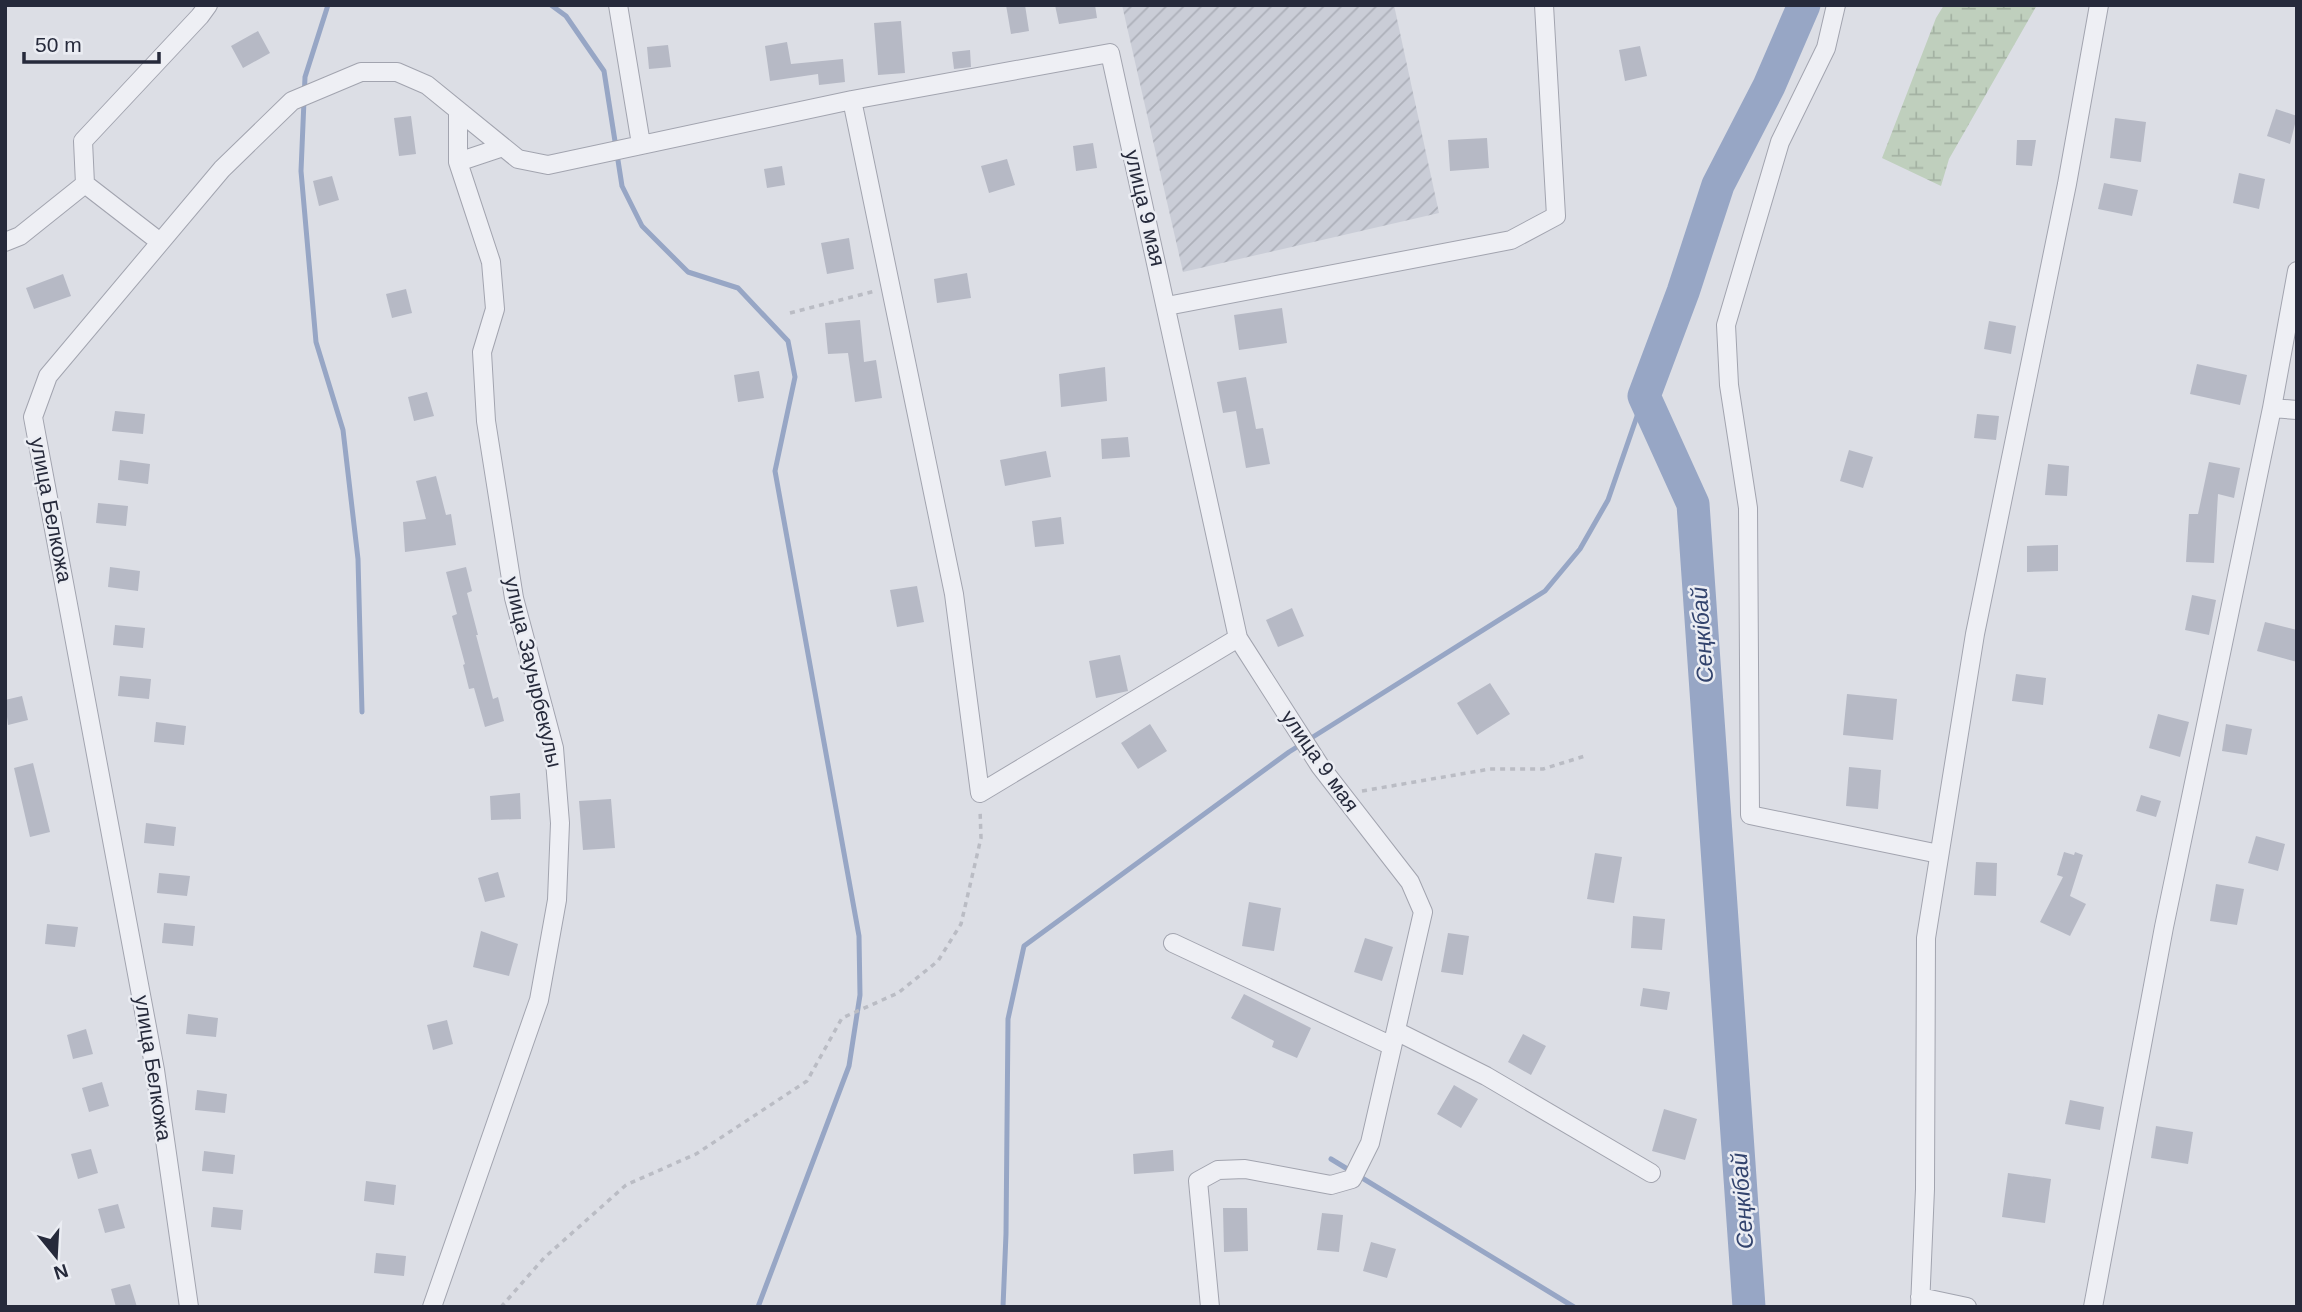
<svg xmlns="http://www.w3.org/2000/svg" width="2302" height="1312" font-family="Helvetica,sans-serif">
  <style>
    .industrial { fill: url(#industrial-furrows) }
    .wetland { fill: url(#wetland-marsh) }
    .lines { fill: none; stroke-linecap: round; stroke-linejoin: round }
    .stream { stroke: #97a6c5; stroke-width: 5 }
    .river { stroke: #97a6c5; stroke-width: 33 }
    .building { fill: #b6b9c5 }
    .minor-casing { stroke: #a2a4af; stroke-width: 20 }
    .path { stroke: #babcc4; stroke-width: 3.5; stroke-dasharray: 5 5; stroke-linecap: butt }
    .minor { stroke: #eeeff4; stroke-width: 18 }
    .labels { text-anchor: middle; stroke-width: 5; stroke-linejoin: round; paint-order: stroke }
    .street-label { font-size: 21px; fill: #262a3b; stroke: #ebedf3 }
    .water-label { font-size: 23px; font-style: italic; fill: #32436d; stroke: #ebedf3 }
  </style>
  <defs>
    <pattern id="industrial-furrows" width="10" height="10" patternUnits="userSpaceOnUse" patternTransform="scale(1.75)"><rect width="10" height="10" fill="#cacdd7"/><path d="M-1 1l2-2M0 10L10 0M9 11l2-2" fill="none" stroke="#adb0b9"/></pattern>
    <pattern id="wetland-marsh" width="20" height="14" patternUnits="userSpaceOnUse" patternTransform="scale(1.75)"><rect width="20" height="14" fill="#bfcfbd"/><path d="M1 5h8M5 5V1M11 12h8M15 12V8" fill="none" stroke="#a4b2a3"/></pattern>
  </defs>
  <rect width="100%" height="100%" fill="#dcdee5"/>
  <!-- industrial -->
  <path class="industrial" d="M 1122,5 L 1394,5 L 1439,213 L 1183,272 Z"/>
  <!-- wetland -->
  <path class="wetland" d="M 1944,5 L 2037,5 L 1949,159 L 1941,186 L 1882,158 L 1936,18 Z"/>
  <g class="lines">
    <!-- stream -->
    <path class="stream" d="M 328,5 L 305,77 L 301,171 L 316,342 L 343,430 L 358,559 L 362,712
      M 551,5 L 566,16 L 604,71 L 622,186 L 642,226 L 688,272 L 738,288 L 788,341 L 795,377 L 775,471 L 859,936 L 860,995 L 849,1066 L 758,1307
      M 1331,1159 L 1574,1307
      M 1003,1307 L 1006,1234 L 1008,1019 L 1024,946 L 1289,752 L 1545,591 L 1580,549 L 1608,500 L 1644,396"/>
    <!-- river -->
    <path class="river" d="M 1749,1307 L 1693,504 L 1644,396 L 1683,292 L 1718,185 L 1769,86 L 1804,5"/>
  </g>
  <!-- building -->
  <path class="building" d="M 1006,5 L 1025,5 L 1029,31 L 1011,34 Z
    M 1055,5 L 1095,5 L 1097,18 L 1059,24 Z
    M 901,21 L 905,73 L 878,75 L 874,23 Z
    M 258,31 L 270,53 L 243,68 L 231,46 Z
    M 787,42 L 791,64 L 843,59 L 845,82 L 819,85 L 818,74 L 770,81 L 765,46 Z
    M 668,45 L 671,67 L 649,69 L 647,47 Z
    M 1640,46 L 1647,76 L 1625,81 L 1619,50 Z
    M 970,50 L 971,67 L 954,69 L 952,52 Z
    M 2276,109 L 2297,116 L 2290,144 L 2267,136 Z
    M 411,116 L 416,154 L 399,156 L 394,118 Z
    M 2115,118 L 2146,122 L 2141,162 L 2110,158 Z
    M 1487,138 L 1489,168 L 1450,171 L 1448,140 Z
    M 2017,140 L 2036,140 L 2032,166 L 2016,165 Z
    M 1093,143 L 1097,168 L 1076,171 L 1073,146 Z
    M 1007,159 L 1015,185 L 989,193 L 981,166 Z
    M 782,166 L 785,185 L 767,188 L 764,169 Z
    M 2239,173 L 2265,179 L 2259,209 L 2233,203 Z
    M 332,176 L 339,200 L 319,206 L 313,181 Z
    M 2104,183 L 2138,190 L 2132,216 L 2098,209 Z
    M 849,238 L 854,269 L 827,274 L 821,243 Z
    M 967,273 L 971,298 L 937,303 L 934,279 Z
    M 63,274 L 71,296 L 34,309 L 26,288 Z
    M 406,289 L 412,313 L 392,318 L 386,294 Z
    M 1282,308 L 1287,343 L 1239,350 L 1234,315 Z
    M 860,320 L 864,362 L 876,360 L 882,398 L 855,402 L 848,353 L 828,354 L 825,323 Z
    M 1989,321 L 2016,326 L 2011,354 L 1984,349 Z
    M 2197,364 L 2247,375 L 2240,405 L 2190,394 Z
    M 1105,367 L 1107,401 L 1061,407 L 1059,374 Z
    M 759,371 L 764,398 L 738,402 L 734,375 Z
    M 1246,377 L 1256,429 L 1263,428 L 1270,464 L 1246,468 L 1236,411 L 1223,413 L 1217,382 Z
    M 427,392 L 434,416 L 414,421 L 408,397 Z
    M 115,411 L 145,414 L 143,434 L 112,431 Z
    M 1977,414 L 1999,416 L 1996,440 L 1974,438 Z
    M 1128,437 L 1130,457 L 1102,459 L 1101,439 Z
    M 1849,450 L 1873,457 L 1863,488 L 1840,481 Z
    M 1046,451 L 1051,477 L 1005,486 L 1000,460 Z
    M 120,460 L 150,464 L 148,484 L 118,480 Z
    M 2209,462 L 2240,468 L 2234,498 L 2218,494 L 2214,563 L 2186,562 L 2189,514 L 2198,514 Z
    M 2048,464 L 2069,466 L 2067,496 L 2045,495 Z
    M 436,476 L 446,515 L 451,514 L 456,545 L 405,552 L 403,522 L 426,519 L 416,481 Z
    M 98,503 L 128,506 L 126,526 L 96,523 Z
    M 1061,517 L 1064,544 L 1035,547 L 1032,521 Z
    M 2058,545 L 2058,571 L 2027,572 L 2027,546 Z
    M 110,567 L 140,571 L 138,591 L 108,587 Z
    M 466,567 L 472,591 L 467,593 L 478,635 L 476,635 L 493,699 L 498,697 L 504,721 L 485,727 L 474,688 L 469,689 L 463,665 L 465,664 L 452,616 L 457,614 L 446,572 Z
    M 917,586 L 924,622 L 897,627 L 890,590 Z
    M 2192,595 L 2216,600 L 2209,635 L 2185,630 Z
    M 1292,608 L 1304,636 L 1278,647 L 1266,620 Z
    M 2265,622 L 2297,630 L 2297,662 L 2257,651 Z
    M 115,625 L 145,628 L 143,648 L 113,645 Z
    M 1120,655 L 1128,691 L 1096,698 L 1089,661 Z
    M 2016,674 L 2046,678 L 2043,705 L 2012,701 Z
    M 120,676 L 151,679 L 149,699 L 118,696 Z
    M 1490,683 L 1510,714 L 1477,735 L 1457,703 Z
    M 1847,694 L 1897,699 L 1893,740 L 1843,735 Z
    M 22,696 L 28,720 L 8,725 L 5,700 Z
    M 2158,714 L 2189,722 L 2180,757 L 2149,748 Z
    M 156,722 L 186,726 L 184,745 L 154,742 Z
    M 1150,724 L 1167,751 L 1138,769 L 1121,743 Z
    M 2226,724 L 2252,729 L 2247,755 L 2222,751 Z
    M 33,763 L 50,832 L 30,837 L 14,768 Z
    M 1849,767 L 1881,770 L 1878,809 L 1846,806 Z
    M 520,793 L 521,819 L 491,820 L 490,796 Z
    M 2141,795 L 2161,801 L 2156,817 L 2136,811 Z
    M 611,799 L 615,848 L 583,850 L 579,801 Z
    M 146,823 L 176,827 L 174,846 L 144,843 Z
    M 2256,836 L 2285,844 L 2278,871 L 2248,863 Z
    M 2064,852 L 2074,855 L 2075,852 L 2083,855 L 2070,896 L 2086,904 L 2070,936 L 2040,922 L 2063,877 L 2057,875 Z
    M 1595,853 L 1622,857 L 1614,903 L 1587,899 Z
    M 1976,862 L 1997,863 L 1996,896 L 1974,895 Z
    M 498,872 L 505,897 L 485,902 L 478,878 Z
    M 159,873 L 190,876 L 187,896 L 157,893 Z
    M 2216,884 L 2244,889 L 2237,925 L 2210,921 Z
    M 1249,902 L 1281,908 L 1274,951 L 1242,946 Z
    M 1633,916 L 1665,919 L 1662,950 L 1631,948 Z
    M 164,923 L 195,926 L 193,946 L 162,943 Z
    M 47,924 L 78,927 L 75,947 L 45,944 Z
    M 481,931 L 518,944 L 509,976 L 473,967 Z
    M 1448,933 L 1469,936 L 1463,975 L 1441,972 Z
    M 1365,938 L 1393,947 L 1382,981 L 1354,972 Z
    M 1643,988 L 1670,992 L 1667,1010 L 1640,1006 Z
    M 1244,994 L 1311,1028 L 1297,1058 L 1272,1047 L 1274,1041 L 1231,1018 Z
    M 188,1014 L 218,1018 L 216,1037 L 186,1034 Z
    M 447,1020 L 453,1044 L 433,1050 L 427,1025 Z
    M 86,1029 L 93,1054 L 73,1059 L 67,1035 Z
    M 1523,1034 L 1546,1046 L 1531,1075 L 1508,1062 Z
    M 102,1082 L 109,1106 L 89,1112 L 82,1088 Z
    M 1454,1085 L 1478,1099 L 1461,1128 L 1437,1114 Z
    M 197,1090 L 227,1094 L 225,1113 L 195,1110 Z
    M 2070,1100 L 2104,1107 L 2100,1130 L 2065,1124 Z
    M 1664,1109 L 1697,1119 L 1685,1160 L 1652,1151 Z
    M 2156,1126 L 2193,1132 L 2188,1164 L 2151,1158 Z
    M 91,1149 L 98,1173 L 78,1179 L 71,1154 Z
    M 1173,1150 L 1174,1171 L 1134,1174 L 1133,1154 Z
    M 204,1151 L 235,1155 L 233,1174 L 202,1171 Z
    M 2008,1173 L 2051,1179 L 2045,1223 L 2002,1217 Z
    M 366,1181 L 396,1185 L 394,1205 L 364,1201 Z
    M 118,1204 L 125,1228 L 105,1233 L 98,1209 Z
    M 213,1207 L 243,1210 L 241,1230 L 211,1227 Z
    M 1223,1208 L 1247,1208 L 1248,1251 L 1224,1252 Z
    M 1322,1213 L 1343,1215 L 1339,1252 L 1317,1250 Z
    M 1371,1242 L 1396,1249 L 1387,1278 L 1363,1271 Z
    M 376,1253 L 406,1256 L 404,1276 L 374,1273 Z
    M 130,1284 L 137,1307 L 116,1307 L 111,1289 Z"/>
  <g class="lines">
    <defs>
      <path id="minor" d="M 618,5 L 641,144
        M 1836,5 L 1826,48 L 1780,142 L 1726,325 L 1729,385 L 1748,508 L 1750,815 L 1939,854
        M 852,100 L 954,594 L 980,793 L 1238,638
        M 458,162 L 503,147
        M 85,184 L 83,141 L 200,16 L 208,5
        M 5,242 L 20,236 L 85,184 L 160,242
        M 1167,306 L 1511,240 L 1556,216 L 1544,5
        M 2272,408 L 2297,410
        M 1173,943 L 1392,1046
        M 1396,1031 L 1486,1076 L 1651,1173
        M 1920,1297 L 1967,1307
        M 189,1307 L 155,1070 L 33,417 L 48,376 L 222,169 L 292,101 L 361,72 L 397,72 L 427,85 L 518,159 L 548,165 L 852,100 L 1110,53 L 1238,638 L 1320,766 L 1410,882 L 1423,912 L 1370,1143 L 1352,1179 L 1331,1185 L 1245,1169 L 1218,1170 L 1198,1181 L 1210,1307
        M 432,1307 L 539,1000 L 557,900 L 560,823 L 554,748 L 514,598 L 486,421 L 482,352 L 495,309 L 491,262 L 458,162 L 458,110
        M 1920,1307 L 1925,1189 L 1926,938 L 1975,634 L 2067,184 L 2099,5
        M 2093,1307 L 2164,927 L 2272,408 L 2297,271"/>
    </defs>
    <!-- minor casing -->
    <use href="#minor" class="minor-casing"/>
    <!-- path -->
    <path class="path" d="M 790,313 L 875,291
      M 1362,791 L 1490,769 L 1543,769 L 1585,756
      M 501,1307 L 544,1258 L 626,1185 L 696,1154 L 807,1081 L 842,1018 L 898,993 L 938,961 L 961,924 L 981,838 L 980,809"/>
    <!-- minor -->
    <use href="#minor" class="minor"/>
  </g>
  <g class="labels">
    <!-- street labels -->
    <g class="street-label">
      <text transform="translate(1145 208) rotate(77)" y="7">улица 9 мая</text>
      <text transform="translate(51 510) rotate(79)" y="7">улица Белкожа</text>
      <text transform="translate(533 672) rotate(77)" y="7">улица Зауырбекулы</text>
      <text transform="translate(1320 761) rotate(55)" y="7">улица 9 мая</text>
      <text transform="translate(153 1068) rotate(81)" y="7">улица Белкожа</text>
    </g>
    <!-- water labels -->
    <g class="water-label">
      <text transform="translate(1702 635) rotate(-94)" y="8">Сеңкібай</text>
      <text transform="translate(1742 1201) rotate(-94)" y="8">Сеңкібай</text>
    </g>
  </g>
  <!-- border -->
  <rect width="2302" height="1312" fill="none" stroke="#262a3b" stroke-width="14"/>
  <!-- north arrow -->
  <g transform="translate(56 1256) rotate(162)" stroke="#ebedf3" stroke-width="5" paint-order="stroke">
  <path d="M0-5L12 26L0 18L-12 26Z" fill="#262a3b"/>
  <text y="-10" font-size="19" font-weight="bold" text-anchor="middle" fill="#262a3b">N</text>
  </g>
  <!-- scale -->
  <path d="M24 52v10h135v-10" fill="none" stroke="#262a3b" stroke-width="3.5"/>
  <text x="35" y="52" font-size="21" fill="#262a3b" stroke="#ebedf3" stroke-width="5" paint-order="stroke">50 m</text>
</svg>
